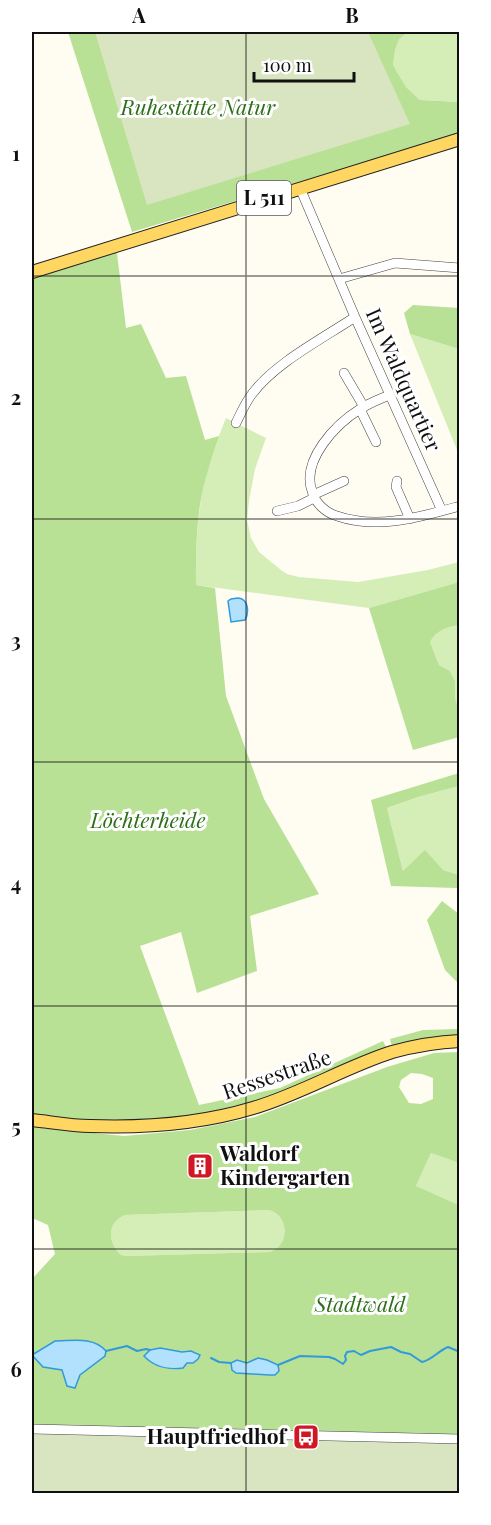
<svg xmlns="http://www.w3.org/2000/svg" width="491" height="1525" font-family="'Playfair Display',serif">
  <style>
    .green { fill: #d5eeb7 }
    .forest { fill: #b8e195; fill-rule: evenodd }
    .cemetery { fill: #d9e5c0 }
    .water { fill: #b1e1fc; stroke: #319adb; stroke-width: 1.5 }
    .lines { fill: none; stroke-linecap: round; stroke-linejoin: round }
    .stream { stroke: #319adb; stroke-width: 2 }
    .minor-casing { stroke: #434343; stroke-width: 10 }
    .major-casing { stroke: #212121; stroke-width: 14 }
    .minor { stroke: #fff; stroke-width: 9 }
    .major { stroke: #ffd662; stroke-width: 12 }
    .grid { fill: none; stroke: #101010; stroke-width: 1.5; stroke-opacity: 0.55 }
    .labels { text-anchor: middle; stroke-width: 6; stroke-linejoin: round; paint-order: stroke }
    .shield { fill: #fff; stroke: #585858; stroke-width: 1.5 }
    .shield-label { font-size: 20px; font-weight: bold; fill: #101010 }
    .park-label { font-size: 21px; font-style: italic; fill: #2c6f18; stroke: #fff }
    .street-label { font-size: 21px; fill: #101010; stroke: #fff }
    .poi-label { font-size: 21px; font-weight: bold; fill: #101010; stroke: #fff; text-anchor: start }
    .neatline { fill: none; stroke: #101010; stroke-width: 2 }
    .grid-label { font-size: 20px; text-anchor: middle; font-weight: bold; fill: #101010 }
  </style>
  <rect width="100%" height="100%" fill="#fffcf2"/>
  <!-- green -->
  <path class="green" d="M 408,32 L 459,32 L 459,102 L 420,100 L 406,87 L 393,65 L 395,50 L 399,38 Z
    M 410,334 L 459,349 L 459,455 Z
    M 226,418 L 266,438 L 255,469 L 249,501 L 247,520 L 251,538 L 259,552 L 281,570 L 287,574 L 299,577 L 358,582 L 428,570 L 459,562 L 459,582 L 369,608 L 196,585 C 196,559 196,533 200,507 C 204,476 214,447 226,418 Z
    M 459,625 L 459,710 L 455,698 L 455,681 L 450,671 L 439,665 L 430,642 C 436,630 448,627 459,625 Z
    M 459,786 L 459,875 L 443,870 L 403,871 L 387,808 L 418,797 Z
    M 431,1153 L 459,1163 L 459,1226 L 416,1186 Z
    M 268,1210 C 289,1214 291,1246 269,1252 L 128,1256 L 121,1255 C 108,1243 106,1223 125,1215 Z"/>
  <!-- forest -->
  <path class="forest" d="M 68,32 L 408,32 L 399,39 L 395,50 L 393,65 L 406,87 L 420,100 L 459,102 L 459,134 L 132,232 Z
    M 119,244 L 117,253 L 126,328 L 141,324 L 166,378 L 186,376 L 205,440 L 219,436 C 211,459 204,481 200,505 C 196,531 196,558 196,585 L 215,588 L 226,696 L 264,799 L 319,894 L 250,916 L 257,971 L 197,993 L 181,932 L 140,946 L 199,1105 L 280,1088 L 383,1041 L 387,1049 L 282,1094 L 202,1114 L 128,1122 L 32,1117 L 32,272 Z
    M 413,305 L 459,308 L 459,349 L 410,334 L 404,313 Z
    M 459,582 L 459,625 C 448,627 436,630 430,642 L 439,665 L 450,671 L 455,681 L 455,698 L 459,710 L 459,737 L 413,750 L 369,608 Z
    M 459,773 L 459,786 L 418,797 L 387,808 L 403,871 L 425,850 L 443,870 L 459,875 L 459,889 L 456,888 L 391,886 L 371,800 Z
    M 442,901 L 459,914 L 459,984 L 445,970 L 427,920 Z
    M 459,1029 L 459,1037 L 392,1047 L 390,1039 L 423,1030 Z
    M 459,1052 L 459,1163 L 431,1153 L 416,1186 L 458,1205 L 459,1437 L 32,1427 L 32,1279 L 55,1254 L 48,1225 L 32,1218 L 32,1127 L 124,1136 L 190,1130 L 255,1117 L 387,1067 L 434,1053 ZM 411,1073 L 422,1074 L 433,1078 L 433,1099 L 421,1104 L 409,1103 L 399,1087 L 401,1080 ZM 268,1210 C 289,1214 291,1246 269,1252 L 128,1256 L 121,1255 C 108,1243 106,1223 125,1215 ZM 55,1341 L 90,1341 L 93,1365 L 67,1386 ZM 237,1360 L 275,1375 L 236,1373 Z"/>
  <!-- cemetery -->
  <path class="cemetery" d="M 95,32 L 368,32 L 410,124 L 147,205 Z
    M 32,1432 L 459,1441 L 459,1493 L 32,1494 Z"/>
  <!-- water -->
  <path class="water" d="M 238,598 C 249,599 249,613 245,620 L 231,622 L 228,601 L 231,599 Z
    M 55,1341 C 72,1341 93,1336 106,1351 L 105,1356 L 80,1375 L 75,1388 L 67,1386 L 62,1370 L 43,1367 L 32,1355 Z
    M 160,1348 L 182,1352 L 191,1351 L 200,1355 L 198,1359 L 193,1363 L 187,1363 L 183,1368 C 169,1370 154,1367 144,1356 L 150,1350 Z
    M 258,1358 L 267,1360 L 278,1365 L 279,1371 L 275,1375 L 269,1375 L 236,1373 L 232,1370 L 231,1363 L 237,1360 L 247,1363 Z"/>
  <g class="lines">
    <!-- stream -->
    <path class="stream" d="M 106,1351 L 127,1346 L 137,1351 L 146,1349 L 150,1350
      M 211,1358 L 219,1362 L 231,1363
      M 278,1365 L 300,1356 L 329,1357 L 335,1359 L 343,1364 L 346,1360 L 345,1356 L 347,1352 L 354,1351 L 361,1355 L 370,1351 L 391,1347 L 401,1352 L 410,1354 L 422,1362 C 432,1360 438,1351 448,1347 L 460,1352"/>
    <defs>
      <path id="minor" d="M 300,188 L 355,317 L 442,511
        M 339,279 L 395,263 L 460,268
        M 344,373 L 364,407
        M 389,395 C 380,399 369,403 360,409 C 336,424 301,460 312,491 C 315,503 326,513 337,516 C 378,530 420,517 460,506
        M 360,409 L 376,442
        M 236,423 C 241,413 245,403 252,394 C 275,363 322,339 355,317
        M 397,481 L 396,487 L 410,519
        M 313,495 L 344,481
        M 277,511 L 298,506 L 314,498
        M 32,1429 L 460,1439"/>
      <path id="major" d="M 32,272 L 460,139
        M 32,1120 C 51,1122 71,1126 90,1126 C 145,1128 200,1124 253,1108 C 301,1094 345,1067 392,1052 C 414,1046 437,1042 460,1041"/>
    </defs>
    <!-- minor casing -->
    <use href="#minor" class="minor-casing"/>
    <!-- major casing -->
    <use href="#major" class="major-casing"/>
    <!-- minor -->
    <use href="#minor" class="minor"/>
    <!-- major -->
    <use href="#major" class="major"/>
  </g>
  <!-- grid -->
  <path class="grid" d="M 246,32 L 246,1494M 32,276 L 460,276M 32,519 L 460,519M 32,762 L 460,762M 32,1006 L 460,1006M 32,1249 L 460,1249"/>
  <!-- icons -->
  <defs>
    <symbol id="building-square" viewBox="-11 -11 22 22"><rect x="-9" y="-9" width="18" height="18" rx="4" fill="#cf1824" stroke="#fff"/><path d="M-4-6H4V6H1V3H-1V6H-4ZM-2.5-4.3h1.7v1.8h-1.7ZM.8-4.3h1.7v1.8H.8ZM-2.5-1h1.7V.8h-1.7ZM.8-1h1.7V.8H.8Z" fill="#fff"/></symbol>
    <symbol id="bus-square" viewBox="-11 -11 22 22"><rect x="-9" y="-9" width="18" height="18" rx="4" fill="#cf1824" stroke="#fff"/><path d="M-5-6H5V4H4V6H2V4H-2V6H-4V4H-5ZM-3.5-4V0h7V-4ZM-3.5 1.2v1.5H-2V1.2ZM2 1.2v1.5H3.5V1.2Z" fill="#fff"/></symbol>
  </defs>
  <g fill-rule="evenodd">
    <use href="#building-square" x="185" y="1151" width="30" height="30"/>
    <use href="#bus-square" x="291" y="1422" width="30" height="30"/>
  </g>
  <g class="labels">
    <!-- shield labels -->
    <rect class="shield" x="237" y="181" width="54" height="34" rx="4.5"/>
    <g class="shield-label">
      <text x="264" y="205">L 511</text>
    </g>
    <!-- park labels -->
    <g class="park-label">
      <text x="198" y="115">Ruhestätte Natur</text>
      <text x="148" y="828">Löchterheide</text>
      <text x="360" y="1312">Stadtwald</text>
    </g>
    <!-- street labels -->
    <g class="street-label">
      <text transform="translate(403 380) rotate(66)" y="7">Im Waldquartier</text>
      <text transform="translate(277 1075) rotate(-19)" y="7">Ressestraße</text>
    </g>
    <!-- poi labels -->
    <g class="poi-label">
      <text x="220" y="1161">Waldorf<tspan x="220" dy="24">Kindergarten</tspan></text>
      <text x="286" y="1444" text-anchor="end">Hauptfriedhof</text>
    </g>
  </g>
  <!-- border -->
  <rect width="491" height="1525" fill="none" stroke="#ffffff" stroke-width="66"/>
  <!-- scale -->
  <path d="M254 72v9h100v-9" fill="none" stroke="#101010" stroke-width="3"/>
  <text x="263" y="72" font-size="18" fill="#101010" stroke="#ffffff" stroke-width="4.5" paint-order="stroke">100 m</text>
  <rect x="33" y="33" width="425" height="1459" class="neatline"/>
  <g class="grid-label">
    <text x="139" y="23">A</text>
    <text x="352" y="23">B</text>
    <text x="16" y="161">1</text>
    <text x="16" y="405">2</text>
    <text x="16" y="648">3</text>
    <text x="16" y="891">4</text>
    <text x="16" y="1134">5</text>
    <text x="16" y="1377">6</text>
  </g>
</svg>
